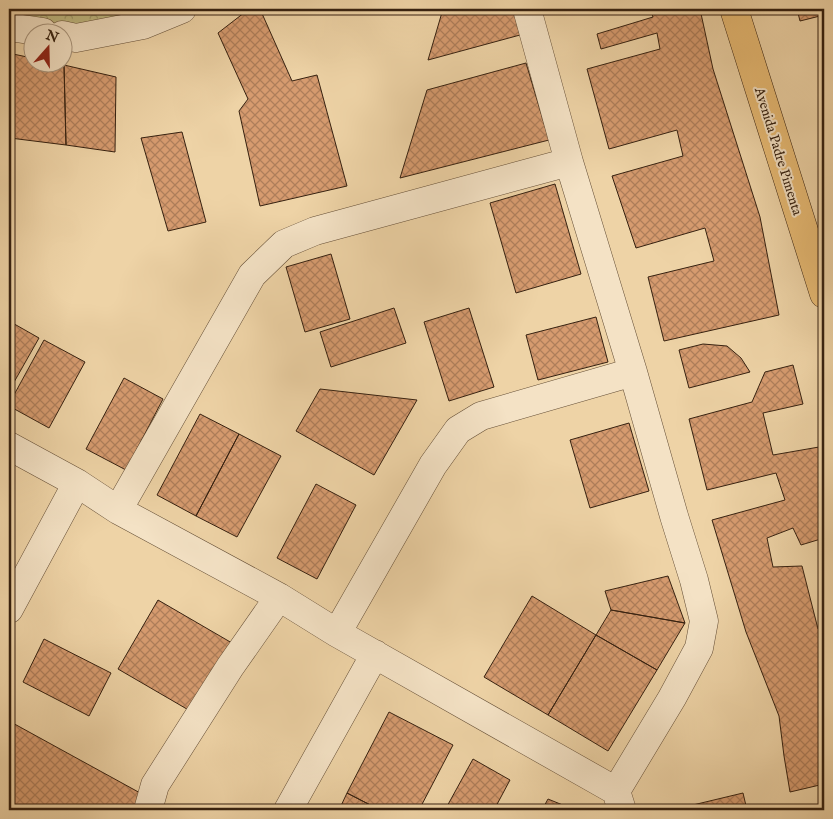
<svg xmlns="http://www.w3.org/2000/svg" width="833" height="819" font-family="'IM FELL English',serif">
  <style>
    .park { fill: url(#park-crowns); stroke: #7b6e49 }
    .building { fill: url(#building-cross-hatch); stroke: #362110 }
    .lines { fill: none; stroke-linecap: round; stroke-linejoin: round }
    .minor-casing { stroke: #644e36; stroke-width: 29 }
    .major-casing { stroke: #362110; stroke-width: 29 }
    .minor { stroke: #f4e2c5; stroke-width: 28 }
    .major { stroke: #e7ba73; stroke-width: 28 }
    .labels { text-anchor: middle; stroke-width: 4; stroke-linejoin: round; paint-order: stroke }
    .street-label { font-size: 14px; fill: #362110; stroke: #f4e2c5 }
  </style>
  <defs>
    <pattern id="park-crowns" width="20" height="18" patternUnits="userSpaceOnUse" patternTransform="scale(1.25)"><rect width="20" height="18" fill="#c0ba82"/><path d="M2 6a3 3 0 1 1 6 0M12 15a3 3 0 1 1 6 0" fill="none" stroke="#9d9769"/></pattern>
    <pattern id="building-cross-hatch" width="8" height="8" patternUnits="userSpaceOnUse" patternTransform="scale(1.25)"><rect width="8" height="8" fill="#d69b6f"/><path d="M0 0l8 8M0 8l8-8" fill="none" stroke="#ae7e5a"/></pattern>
  </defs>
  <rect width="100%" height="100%" fill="#eed3a6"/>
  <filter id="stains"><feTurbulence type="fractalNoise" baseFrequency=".004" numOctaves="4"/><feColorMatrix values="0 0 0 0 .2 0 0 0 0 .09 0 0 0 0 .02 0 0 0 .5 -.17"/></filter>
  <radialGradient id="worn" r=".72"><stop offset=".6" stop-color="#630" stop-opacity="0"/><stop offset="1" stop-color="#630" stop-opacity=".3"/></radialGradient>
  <!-- park -->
  <path class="park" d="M 9,9 L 159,9 L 73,28 L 9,18 Z"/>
  <!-- building -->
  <path class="building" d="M 249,9 L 260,9 L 292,81 L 317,75 L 347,186 L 260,206 L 239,111 L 248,99 L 218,33 Z
    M 443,9 L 513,9 L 520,35 L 428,60 Z
    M 650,9 L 700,9 L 713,69 L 760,217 L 779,315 L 664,341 L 648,277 L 714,261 L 705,228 L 636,248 L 612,176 L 683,156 L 677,130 L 609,149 L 587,69 L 660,49 L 657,33 L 601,49 L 597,34 L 653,17 Z
    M 797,9 L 824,9 L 824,15 L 800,21 Z
    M 9,54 L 13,54 L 10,138 L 9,138 Z
    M 13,54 L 32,58 L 32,62 L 51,62 L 64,65 L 66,145 L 10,138 Z
    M 526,63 L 549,140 L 400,178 L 427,90 Z
    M 64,65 L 116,77 L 115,152 L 66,145 Z
    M 824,105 L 824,122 L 820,107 Z
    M 182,132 L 206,222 L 168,231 L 141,138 Z
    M 555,184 L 581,274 L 516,293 L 490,203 Z
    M 331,254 L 350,319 L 305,332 L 286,267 Z
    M 394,308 L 406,343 L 331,367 L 320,332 Z
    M 469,308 L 494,387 L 449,401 L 424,322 Z
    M 596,317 L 608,362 L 538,380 L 526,335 Z
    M 9,321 L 39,338 L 9,391 Z
    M 44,340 L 85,362 L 49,428 L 9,406 L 9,404 Z
    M 703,344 L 727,346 L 741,358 L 750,372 L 689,388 L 679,350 Z
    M 793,365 L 803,404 L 763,413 L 773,455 L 819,447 L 824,467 L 824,538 L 801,545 L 793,528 L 767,538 L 773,567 L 802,566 L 818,629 L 824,627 L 824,784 L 790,792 L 784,756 L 779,716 L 746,632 L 712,520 L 785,500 L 776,473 L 707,490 L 689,419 L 752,402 L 765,372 Z
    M 124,378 L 163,399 L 126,470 L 86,449 Z
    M 320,389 L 417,400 L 374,475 L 296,431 Z
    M 200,414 L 239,434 L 196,516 L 157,495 Z
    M 629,423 L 649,491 L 590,508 L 570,440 Z
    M 239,434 L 281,456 L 237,537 L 196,516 Z
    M 316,484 L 356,505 L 317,579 L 277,558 Z
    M 9,566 L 16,570 L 9,585 Z
    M 668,576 L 685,623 L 611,610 L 605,591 Z
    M 532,596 L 596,635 L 548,715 L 484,677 Z
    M 158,600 L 232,643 L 192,712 L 118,669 Z
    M 611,610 L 685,623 L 657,670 L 596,635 Z
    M 596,635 L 657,670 L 608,751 L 548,715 Z
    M 44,639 L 111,673 L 89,716 L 23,682 Z
    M 389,712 L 453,745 L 419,810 L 380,810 L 347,793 Z
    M 9,721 L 142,794 L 134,810 L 9,810 Z
    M 473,759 L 510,780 L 494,810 L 445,810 Z
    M 347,793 L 380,810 L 339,810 Z
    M 743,793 L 747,810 L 672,810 Z
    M 548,799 L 575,810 L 542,810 Z"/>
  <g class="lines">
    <defs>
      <path id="minor" d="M 527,9 L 569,162 L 633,372 L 674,516 L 694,580 L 704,621 L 699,648 L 672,698 L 616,791
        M 9,27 L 43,32
        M 62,35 L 76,38 L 143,25 L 182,9
        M 9,446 L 77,483 L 118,510 L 279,597 L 337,633 L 616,791 L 622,810
        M 118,510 L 252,275 L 284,244 L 315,231 L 569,162
        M 9,609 L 77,483
        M 337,633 L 433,465 L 458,430 L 481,416 L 633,372
        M 148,810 L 155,785 L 230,667 L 279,597
        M 288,810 L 375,654"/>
      <path id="major" d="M 734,9 L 824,294"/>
    </defs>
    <!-- minor casing -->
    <use href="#minor" class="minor-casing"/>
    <!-- major casing -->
    <use href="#major" class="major-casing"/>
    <!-- minor -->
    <use href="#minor" class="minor"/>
    <!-- major -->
    <use href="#major" class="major"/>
  </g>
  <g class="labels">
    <!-- street labels -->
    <g class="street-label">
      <text transform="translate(779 151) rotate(73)" y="5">Avenida Padre Pimenta</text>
    </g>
  </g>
  <!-- margin -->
  <rect width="833" height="819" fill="none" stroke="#eed3a6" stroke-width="30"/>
  <rect x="10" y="10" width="813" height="799" fill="none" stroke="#362110" stroke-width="2.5"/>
  <rect x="15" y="15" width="803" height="789" fill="none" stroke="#362110"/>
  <!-- north arrow -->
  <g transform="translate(48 48) rotate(20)"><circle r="24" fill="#f4e2c5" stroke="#a8957d"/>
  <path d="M0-4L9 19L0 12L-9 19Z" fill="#8f2418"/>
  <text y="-8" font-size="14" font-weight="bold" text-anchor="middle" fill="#362110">N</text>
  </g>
  <rect width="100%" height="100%" filter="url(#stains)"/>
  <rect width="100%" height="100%" fill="url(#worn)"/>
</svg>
